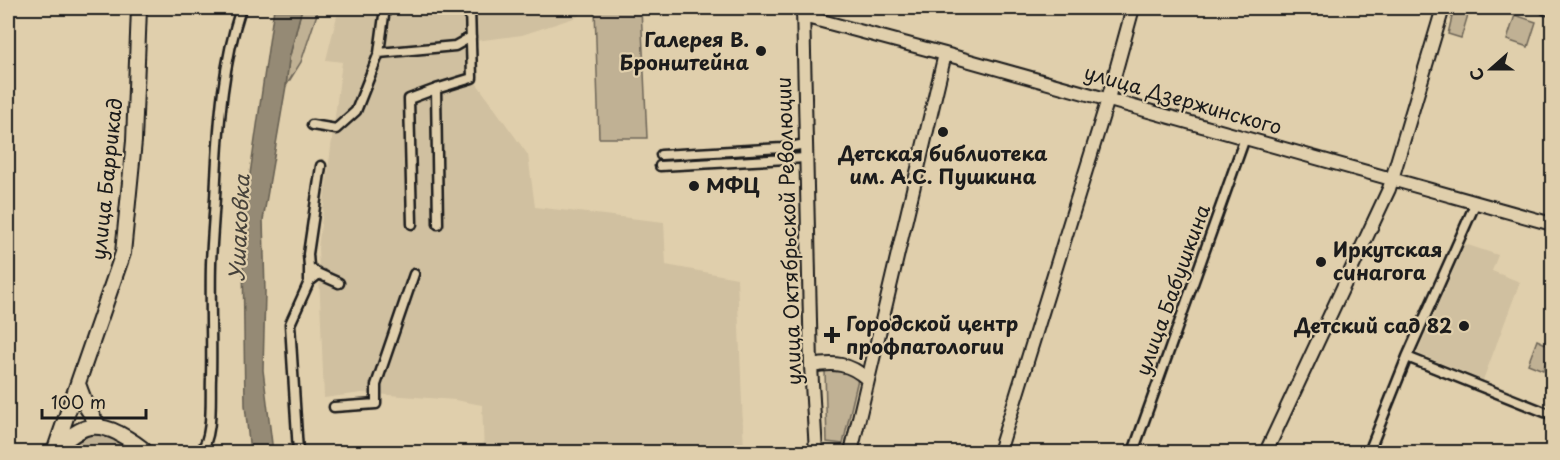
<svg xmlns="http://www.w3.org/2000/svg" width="1560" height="460" font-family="'Playpen Sans',sans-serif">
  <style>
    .built { fill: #d0c0a0 }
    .green { fill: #c0b194; stroke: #6e6658; stroke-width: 1.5 }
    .water { fill: #958a75; stroke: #655e51; stroke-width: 1.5 }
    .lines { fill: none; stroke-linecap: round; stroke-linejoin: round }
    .street-casing { stroke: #1c1c1c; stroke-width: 13 }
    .secondary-casing { stroke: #1c1c1c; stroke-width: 16 }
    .primary-casing { stroke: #1c1c1c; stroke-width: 18 }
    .street { stroke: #e0cfac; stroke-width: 8 }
    .secondary { stroke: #e0cfac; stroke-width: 12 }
    .primary { stroke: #e0cfac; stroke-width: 14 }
    .tram { stroke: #1c1c1c; stroke-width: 1.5 }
    .poi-dot { fill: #1c1c1c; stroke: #e0cfac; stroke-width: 2 }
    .labels { text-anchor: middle; stroke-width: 4.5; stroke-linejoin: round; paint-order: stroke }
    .poi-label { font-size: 20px; font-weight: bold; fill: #1c1c1c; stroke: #e0cfac; text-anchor: start }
    .street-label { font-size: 20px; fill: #1c1c1c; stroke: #e0cfac }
    .water-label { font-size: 21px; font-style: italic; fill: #46423b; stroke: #e0cfac }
  </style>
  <rect width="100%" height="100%" fill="#e0cfac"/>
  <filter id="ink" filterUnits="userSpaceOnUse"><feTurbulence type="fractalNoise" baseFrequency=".0167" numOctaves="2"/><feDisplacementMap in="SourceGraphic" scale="12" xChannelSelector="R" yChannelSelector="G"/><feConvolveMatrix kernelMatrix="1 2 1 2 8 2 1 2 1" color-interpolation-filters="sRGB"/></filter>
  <g filter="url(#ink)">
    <!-- built -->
    <path class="built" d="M 339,8 L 584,8 L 584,11 L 577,17 L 522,35 L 475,41 L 475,81 L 528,155 L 535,207 L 664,222 L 666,265 L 737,278 L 744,452 L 484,452 L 482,405 L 455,400 L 362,393 L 324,398 L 318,248 L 342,62 L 326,60 Z
      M 1465,244 L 1498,255 L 1492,271 L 1520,282 L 1483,380 L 1417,353 Z"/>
    <!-- green -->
    <path class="green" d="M 302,8 L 319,8 L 301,62 L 286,86 L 289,59 Z
      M 595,8 L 641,8 L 647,138 L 599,138 Z
      M 1454,8 L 1470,8 L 1461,38 L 1448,34 Z
      M 1515,15 L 1536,22 L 1528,47 L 1507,40 Z
      M 1537,340 L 1552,347 L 1543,370 L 1528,364 Z
      M 833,368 L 843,369 L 858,379 L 843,444 L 827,442 L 825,371 Z
      M 92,433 L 120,440 L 135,452 L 70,452 L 76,443 Z"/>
    <!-- water -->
    <path class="water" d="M 274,8 L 302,8 L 289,59 L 286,86 L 263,220 L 265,292 L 263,370 L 273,452 L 250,452 L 245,405 L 243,253 L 248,188 Z"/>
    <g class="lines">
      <defs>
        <path id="street" d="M 385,8 L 379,53 L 455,46 L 471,37
          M 312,125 L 336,129 L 356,111 L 379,53
          M 661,155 L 783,148 L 806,144
          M 660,166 L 806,158
          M 412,224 L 409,99 L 436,89
          M 438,224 L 436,89 L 472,78 L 470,8
          M 309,267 L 308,254 L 321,166
          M 319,274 L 339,283
          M 1407,357 L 1552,415
          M 334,407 L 376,404 L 376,385 L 414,274
          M 200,452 C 214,438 210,397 211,378 C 212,340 210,302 211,264 C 212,235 215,207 216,178 C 219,120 223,63 241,8
          M 298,452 L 290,324 L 309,282 L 309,267 L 319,274 L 309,282
          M 1133,452 L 1245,138
          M 1369,452 L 1407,357 L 1476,202"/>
        <path id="secondary" d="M 803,8 L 811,366 L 816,452
          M 1546,8 L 1552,9
          M 803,16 L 945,54 L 1552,224
          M 811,366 C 834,362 850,363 867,379
          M 851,452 L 945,54
          M 999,452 L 1108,99 L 1133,8
          M 1266,452 L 1389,189 L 1443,8"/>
        <path id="primary" d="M 78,384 L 87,408 L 98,425
          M 55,449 C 78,430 89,419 118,433 C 129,439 138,444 146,452
          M 54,452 L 123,253 L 134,141 L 139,8"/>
      </defs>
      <!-- street casing -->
      <use href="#street" class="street-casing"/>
      <!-- secondary casing -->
      <use href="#secondary" class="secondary-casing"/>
      <!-- primary casing -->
      <use href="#primary" class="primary-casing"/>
      <!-- street -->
      <use href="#street" class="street"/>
      <!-- secondary -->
      <use href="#secondary" class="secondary"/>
      <!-- primary -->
      <use href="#primary" class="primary"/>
      <!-- tram -->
      <path class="tram" d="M 1535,8 L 1552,12"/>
    </g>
  </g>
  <!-- markers -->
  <g class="poi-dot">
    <circle cx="761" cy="51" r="6"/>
    <circle cx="943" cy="132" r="6"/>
    <circle cx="694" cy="186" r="6"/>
    <circle cx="1321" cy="262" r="6"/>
    <circle cx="1464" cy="326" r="6"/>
    <path d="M829 326h6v6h6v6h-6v6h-6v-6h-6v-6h6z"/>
  </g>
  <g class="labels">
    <!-- poi labels -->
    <g class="poi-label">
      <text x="749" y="47" text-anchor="end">Галерея В.<tspan x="749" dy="23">Бронштейна</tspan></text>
      <text x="943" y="161" text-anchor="middle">Детская библиотека<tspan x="943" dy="23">им. А.С. Пушкина</tspan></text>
      <text x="706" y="193">МФЦ</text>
      <text x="1333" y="257">Иркутская<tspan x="1333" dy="23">синагога</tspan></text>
      <text x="846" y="331">Городской центр<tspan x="846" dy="23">профпатологии</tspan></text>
      <text x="1452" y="333" text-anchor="end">Детский сад 82</text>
    </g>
    <!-- street labels -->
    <g class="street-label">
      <text transform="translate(1183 100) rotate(16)" y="7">улица Дзержинского</text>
      <text transform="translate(107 179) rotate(-84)" y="7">улица Баррикад</text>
      <text transform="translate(789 231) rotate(-92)" y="7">улица Октябрьской Революции</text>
      <text transform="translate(1173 290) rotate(-70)" y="7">улица Бабушкина</text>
    </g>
    <!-- water labels -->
    <g class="water-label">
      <text transform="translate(240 228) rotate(-87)" y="7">Ушаковка</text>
    </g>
  </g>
  <!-- margin -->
  <rect width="1560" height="460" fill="none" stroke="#e0cfac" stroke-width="30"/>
  <rect x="15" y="15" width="1530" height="430" fill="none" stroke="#1c1c1c" stroke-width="2" filter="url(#ink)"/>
  <!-- north arrow -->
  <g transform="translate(1491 69) rotate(249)" stroke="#e0cfac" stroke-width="4.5" paint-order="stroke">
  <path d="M0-4.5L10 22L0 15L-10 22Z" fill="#1c1c1c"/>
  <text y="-9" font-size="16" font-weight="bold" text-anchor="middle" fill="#1c1c1c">С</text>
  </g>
  <!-- scale -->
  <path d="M42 409v9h104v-9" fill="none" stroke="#1c1c1c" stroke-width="3"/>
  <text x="51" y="409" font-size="18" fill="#1c1c1c" stroke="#e0cfac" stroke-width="4.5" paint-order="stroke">100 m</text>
</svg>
